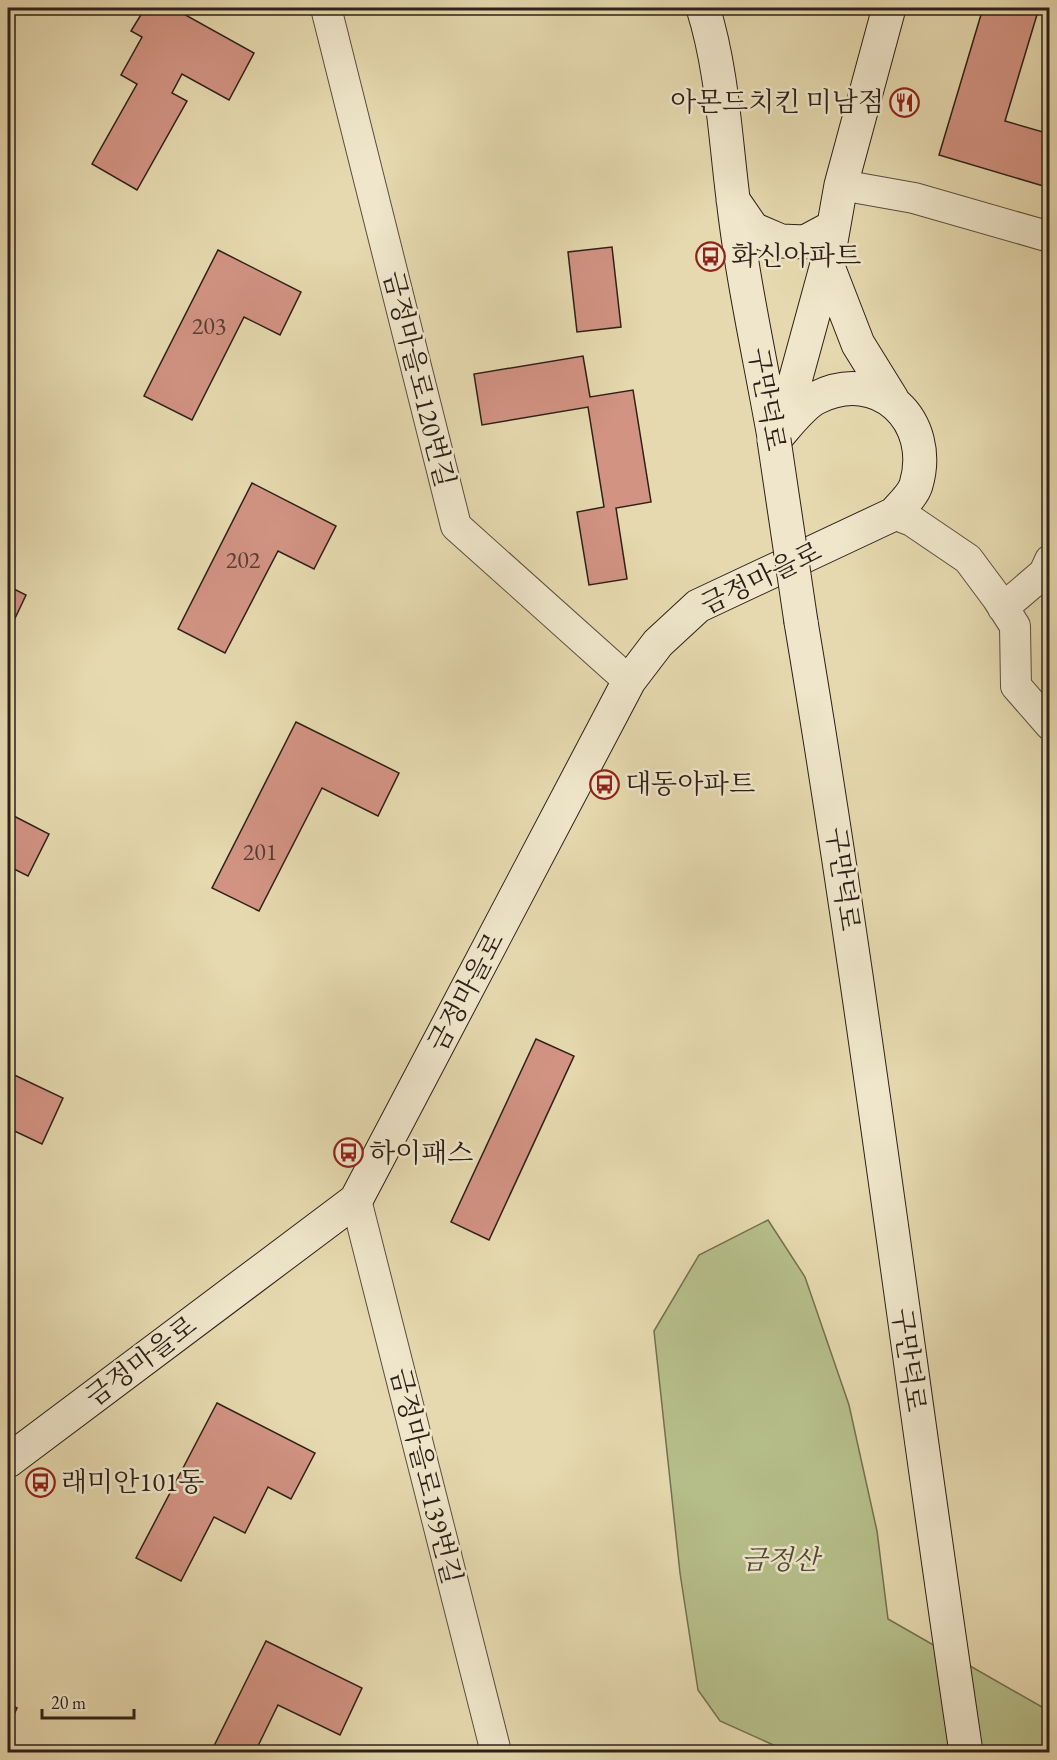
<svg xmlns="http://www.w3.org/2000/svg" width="1057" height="1760" font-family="'EB Garamond','Noto Serif KR',serif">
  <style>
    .green { fill: #b6bf8a; stroke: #727051; stroke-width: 1.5 }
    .building { fill: #d29383; stroke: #2d2018; stroke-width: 1.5 }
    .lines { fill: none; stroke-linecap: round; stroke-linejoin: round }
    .minor-casing { stroke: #5b4e3e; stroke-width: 32 }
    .secondary-casing { stroke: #2d2018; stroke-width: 35 }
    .minor { stroke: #efe6cb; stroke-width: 30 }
    .secondary { stroke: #efe6cb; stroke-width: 33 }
    .secondary-bridge-casing { stroke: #2d2018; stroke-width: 35; stroke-linecap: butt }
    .secondary-bridge { stroke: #efe6cb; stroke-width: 33 }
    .labels { text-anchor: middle; stroke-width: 5; stroke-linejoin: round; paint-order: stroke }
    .number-label { font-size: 24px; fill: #563d33 }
    .poi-label { font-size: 27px; fill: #2d2018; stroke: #efe6cb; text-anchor: start }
    .street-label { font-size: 27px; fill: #2d2018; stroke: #efe6cb }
    .park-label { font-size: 27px; font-style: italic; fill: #4f4834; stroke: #efe6cb }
  </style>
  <rect width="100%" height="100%" fill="#e6d9af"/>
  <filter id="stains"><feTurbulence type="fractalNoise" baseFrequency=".00333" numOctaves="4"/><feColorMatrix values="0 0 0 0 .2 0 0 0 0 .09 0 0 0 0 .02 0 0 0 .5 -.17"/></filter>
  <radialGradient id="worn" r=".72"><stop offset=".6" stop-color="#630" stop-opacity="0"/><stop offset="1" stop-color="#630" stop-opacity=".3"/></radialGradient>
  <!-- green -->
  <path class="green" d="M 768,1220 L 805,1277 L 849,1405 L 877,1531 L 888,1619 L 1049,1711 L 1049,1752 L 789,1752 L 720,1721 L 698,1690 L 680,1573 L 654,1331 L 699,1255 Z"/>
  <!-- building -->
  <path class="building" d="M 145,8 L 173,8 L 254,53 L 229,100 L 182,74 L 172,93 L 187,101 L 137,190 L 92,164 L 137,84 L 121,75 L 142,37 L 131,31 Z
    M 983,8 L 1039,8 L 1005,121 L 1050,134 L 1050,188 L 939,155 Z
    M 612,247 L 621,327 L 577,332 L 568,252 Z
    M 218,250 L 301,292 L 280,335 L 244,317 L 192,420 L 144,396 Z
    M 583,356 L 590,397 L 633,390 L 651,502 L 616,508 L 627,579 L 589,585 L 577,512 L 604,507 L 588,407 L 482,425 L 474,374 Z
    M 252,483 L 336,526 L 314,569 L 278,551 L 225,653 L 178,629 Z
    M 8,586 L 26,595 L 8,633 Z
    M 296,722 L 399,773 L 378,816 L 322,788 L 259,911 L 212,888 Z
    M 8,813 L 49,834 L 28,876 L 8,866 Z
    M 536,1039 L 574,1056 L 489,1240 L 451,1222 Z
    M 8,1072 L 63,1098 L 42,1144 L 8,1128 Z
    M 217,1403 L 315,1453 L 291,1499 L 268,1487 L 245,1533 L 214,1517 L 181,1581 L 136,1558 Z
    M 266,1641 L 362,1688 L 340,1735 L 278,1705 L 255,1752 L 211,1752 Z
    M 8,1704 L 17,1708 L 8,1728 Z"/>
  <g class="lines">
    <defs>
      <path id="minor" d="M 326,8 L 456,526 L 629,681
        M 841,185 L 914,198 L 1050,237
        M 894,514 L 912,521 L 968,559 L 997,598 L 1015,626 L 1016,686 L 1050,725
        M 1003,608 L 1044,573 L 1050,560
        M 356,1200 L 496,1752"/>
      <path id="secondary" d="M 703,8 C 722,68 725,135 733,198 C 742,278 760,358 774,437
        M 733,200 L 753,229 L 781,241 L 805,242 L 833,227
        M 827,264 L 858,344 L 892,399
        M 778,430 L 795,381 L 827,264 L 841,185 L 889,8
        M 801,622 C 864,998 910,1376 966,1752
        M 8,1461 L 356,1200 L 629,681 L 658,643 L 698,606 L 894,514 C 901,506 913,495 916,485 C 935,421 879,366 816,398 C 801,406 786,427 774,440"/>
    </defs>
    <!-- minor casing -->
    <use href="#minor" class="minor-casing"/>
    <!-- secondary casing -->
    <use href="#secondary" class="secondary-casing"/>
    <!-- minor -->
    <use href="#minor" class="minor"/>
    <!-- secondary -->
    <use href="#secondary" class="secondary"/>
    <defs>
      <path id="secondary-bridge" d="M 774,440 L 801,622"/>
    </defs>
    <!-- secondary-bridge casing -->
    <use href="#secondary-bridge" class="secondary-bridge-casing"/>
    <!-- secondary-bridge -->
    <use href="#secondary-bridge" class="secondary-bridge"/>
  </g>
  <!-- icons -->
  <defs>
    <symbol id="restaurant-ring" viewBox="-11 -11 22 22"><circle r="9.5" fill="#efe6cb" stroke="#8f2418" stroke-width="1.5"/><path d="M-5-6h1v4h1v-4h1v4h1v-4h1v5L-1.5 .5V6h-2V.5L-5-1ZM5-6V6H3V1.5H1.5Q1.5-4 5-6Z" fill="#8f2418"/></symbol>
    <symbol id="bus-ring" viewBox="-11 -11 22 22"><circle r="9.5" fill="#efe6cb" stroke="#8f2418" stroke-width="1.5"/><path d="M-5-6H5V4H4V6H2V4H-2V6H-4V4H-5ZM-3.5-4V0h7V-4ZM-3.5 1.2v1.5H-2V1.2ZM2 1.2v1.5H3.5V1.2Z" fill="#8f2418"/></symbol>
  </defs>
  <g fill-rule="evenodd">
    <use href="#restaurant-ring" x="888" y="86" width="33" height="33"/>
    <use href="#bus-ring" x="694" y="240" width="33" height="33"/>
    <use href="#bus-ring" x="588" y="768" width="33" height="33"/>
    <use href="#bus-ring" x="332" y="1136" width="33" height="33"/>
    <use href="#bus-ring" x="24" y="1466" width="33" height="33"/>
  </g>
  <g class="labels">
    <!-- number labels -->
    <g class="number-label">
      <text x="209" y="334">203</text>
      <text x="243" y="568">202</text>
      <text x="260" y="860">201</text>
    </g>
    <!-- poi labels -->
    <g class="poi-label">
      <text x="884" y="111" text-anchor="end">아몬드치킨 미남점</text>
      <text x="731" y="265">화신아파트</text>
      <text x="625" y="793">대동아파트</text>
      <text x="369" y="1162">하이패스</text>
      <text x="61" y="1491">래미안101동</text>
    </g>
    <!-- street labels -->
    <g class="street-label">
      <text transform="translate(419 379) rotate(76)" y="9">금정마을로120번길</text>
      <text transform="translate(767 399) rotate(80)" y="9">구만덕로</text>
      <text transform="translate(761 578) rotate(-26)" y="9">금정마을로</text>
      <text transform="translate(843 879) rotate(82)" y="9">구만덕로</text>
      <text transform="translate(466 992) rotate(-62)" y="9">금정마을로</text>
      <text transform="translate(909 1360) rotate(82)" y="9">구만덕로</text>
      <text transform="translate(141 1361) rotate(-37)" y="9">금정마을로</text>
      <text transform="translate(426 1476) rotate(76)" y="9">금정마을로139번길</text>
    </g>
    <!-- park labels -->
    <g class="park-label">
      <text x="780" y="1569">금정산</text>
    </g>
  </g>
  <!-- margin -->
  <rect width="1057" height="1760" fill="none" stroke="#e6d9af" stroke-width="30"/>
  <rect x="9" y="9" width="1039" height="1742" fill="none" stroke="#2d2018" stroke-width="3"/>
  <rect x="15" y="15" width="1027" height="1730" fill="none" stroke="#2d2018" stroke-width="1.5"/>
  <!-- scale -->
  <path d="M42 1709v9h92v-9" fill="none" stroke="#2d2018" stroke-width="3"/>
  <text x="51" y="1709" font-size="18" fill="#2d2018" stroke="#efe6cb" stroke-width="4.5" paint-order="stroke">20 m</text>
  <rect width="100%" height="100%" filter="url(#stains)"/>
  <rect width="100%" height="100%" fill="url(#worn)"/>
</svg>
